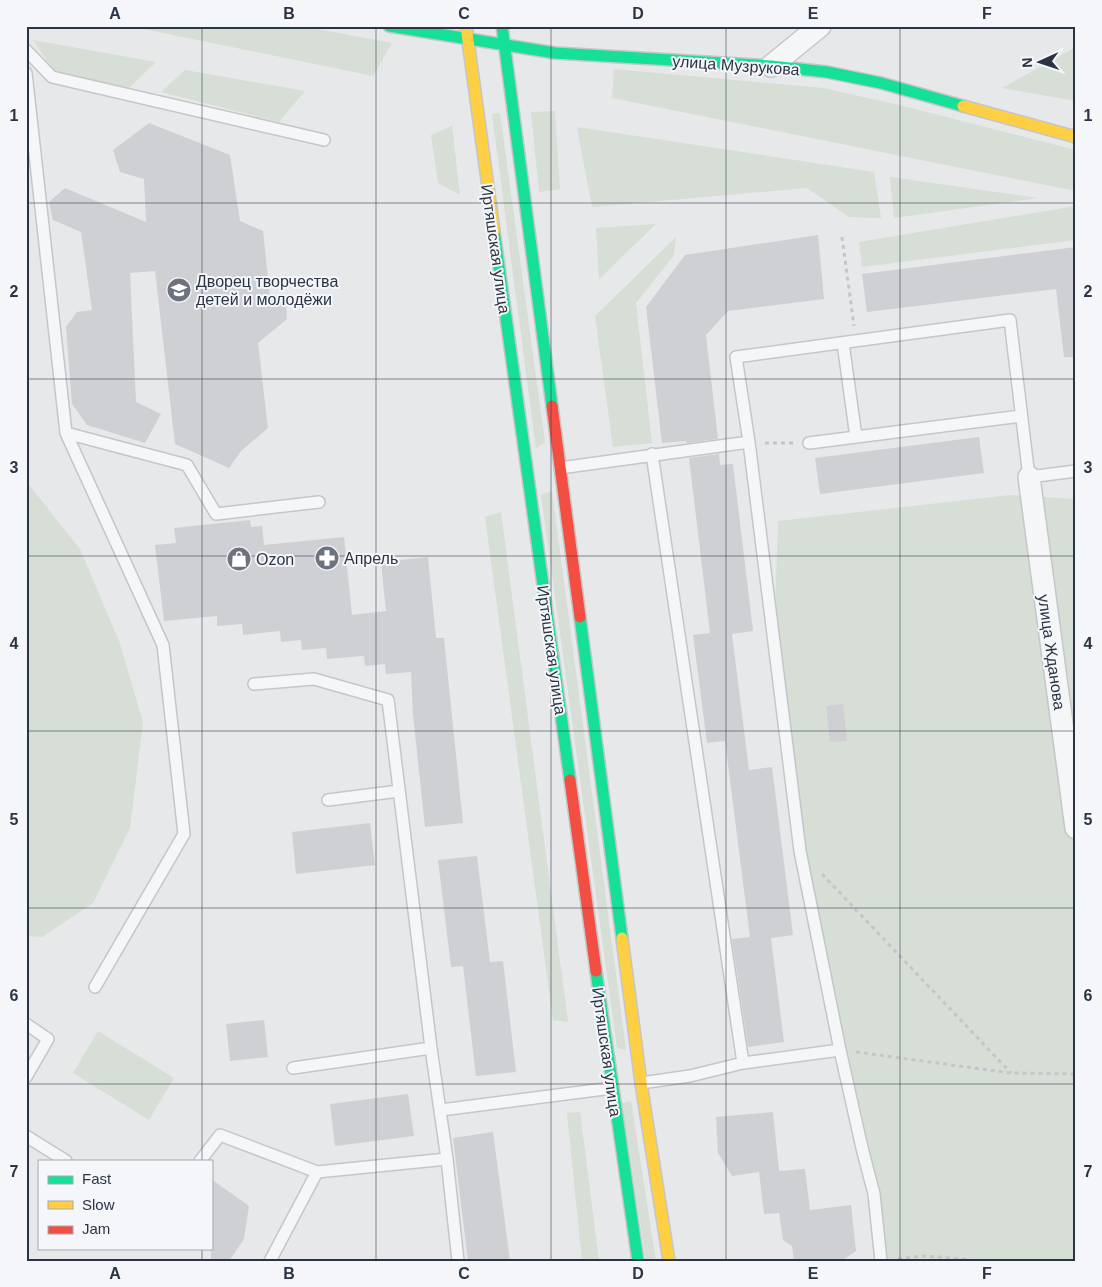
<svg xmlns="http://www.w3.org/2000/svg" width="1102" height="1287" font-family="Helvetica,sans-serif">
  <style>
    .green { fill: #d6ded6 }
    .building { fill: #ced0d3 }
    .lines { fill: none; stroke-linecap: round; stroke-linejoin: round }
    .lane-casing { stroke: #c4c6c8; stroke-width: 14 }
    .street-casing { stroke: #c4c6c8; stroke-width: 24 }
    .fast-casing { stroke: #c4c6c8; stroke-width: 14 }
    .slow-casing { stroke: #c4c6c8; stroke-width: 14 }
    .jam-casing { stroke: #c4c6c8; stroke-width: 14 }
    .path { stroke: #c5c6ca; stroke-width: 3; stroke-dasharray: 4 4; stroke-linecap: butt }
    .lane { stroke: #f5f6f7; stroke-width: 11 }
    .street { stroke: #f5f6f7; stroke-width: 21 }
    .fast { stroke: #16e098; stroke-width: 11 }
    .slow { stroke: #ffcf43; stroke-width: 11 }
    .jam { stroke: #f24e42; stroke-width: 11 }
    .grid { fill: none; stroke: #2b3445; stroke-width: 1; stroke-opacity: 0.55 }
    .labels { text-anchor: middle; stroke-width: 4; stroke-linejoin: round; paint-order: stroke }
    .street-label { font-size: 16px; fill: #2b3445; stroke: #f4f6f9 }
    .poi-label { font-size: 16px; fill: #2b3445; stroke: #f4f6f9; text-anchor: start }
    .neatline { fill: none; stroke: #2b3445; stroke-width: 2 }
    .grid-label { font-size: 16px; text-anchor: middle; font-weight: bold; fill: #2b3445 }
  </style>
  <rect width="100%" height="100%" fill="#e6e8ea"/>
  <!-- green -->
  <path class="green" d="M 129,26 L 301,26 L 392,43 L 373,76 Z
    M 33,40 L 156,62 L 127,90 L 55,73 Z
    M 1076,47 L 1076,101 L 1002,88 Z
    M 614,69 L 823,88 L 895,104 L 1076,150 L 1076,191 L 612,98 Z
    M 185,70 L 305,91 L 279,122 L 161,92 Z
    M 555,111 L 560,189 L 539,192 L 531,112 Z
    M 500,113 L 545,442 L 536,449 L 492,114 Z
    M 452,126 L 460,195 L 438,183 L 431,135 Z
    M 577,127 L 874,172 L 881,218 L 849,217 L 807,188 L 592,207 Z
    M 890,177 L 1037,198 L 894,218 Z
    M 1076,206 L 1076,240 L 862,267 L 859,242 Z
    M 656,224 L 599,279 L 596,228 Z
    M 676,237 L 674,255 L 636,303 L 652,443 L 613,447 L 595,316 Z
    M 26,481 L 80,549 L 119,641 L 143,722 L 130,828 L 93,903 L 42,937 L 26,936 Z
    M 552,491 L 626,1050 L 617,1048 L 541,495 Z
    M 1011,495 L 1076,499 L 1076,1261 L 881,1261 L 840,1050 L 800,851 L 774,644 L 778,521 Z
    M 501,512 L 568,1022 L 553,1020 L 485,517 Z
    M 98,1031 L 174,1078 L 149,1120 L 73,1073 Z
    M 631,1101 L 656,1261 L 646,1261 L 622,1103 Z
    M 580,1112 L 599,1261 L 582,1261 L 567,1113 Z"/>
  <!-- building -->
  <path class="building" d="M 149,123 L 230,155 L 240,221 L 263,231 L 270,298 L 286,305 L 287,319 L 258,343 L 268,428 L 241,451 L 229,468 L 175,444 L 155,271 L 130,273 L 136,402 L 161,414 L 145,443 L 87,425 L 72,404 L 66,327 L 77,312 L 92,310 L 81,232 L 53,220 L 49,202 L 65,188 L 146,222 L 144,179 L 120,172 L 113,150 Z
    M 818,235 L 824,299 L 728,311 L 706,335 L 718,439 L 687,443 L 686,441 L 662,443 L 646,307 L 685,255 Z
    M 1076,247 L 1076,357 L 1064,357 L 1056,289 L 867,312 L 862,274 Z
    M 979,437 L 984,473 L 820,494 L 815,458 Z
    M 719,454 L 720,465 L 733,464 L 753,631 L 732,634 L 749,770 L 772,767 L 793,935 L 771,938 L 784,1042 L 748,1047 L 732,939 L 750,937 L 725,741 L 707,743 L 693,635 L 710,633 L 689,458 Z
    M 250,520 L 251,527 L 262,526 L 264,545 L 344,537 L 352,615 L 386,611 L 381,562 L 428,557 L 436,638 L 444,638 L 463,823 L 425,827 L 413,715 L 411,672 L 386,674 L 385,664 L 365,666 L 364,656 L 327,659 L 326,648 L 302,650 L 301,640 L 281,642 L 280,631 L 243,635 L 242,624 L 217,626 L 217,616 L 164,621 L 155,545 L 176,543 L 174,528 Z
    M 843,704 L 847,741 L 830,742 L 826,706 Z
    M 370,823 L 375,865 L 296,874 L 292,832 Z
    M 477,856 L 490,962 L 503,961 L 516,1072 L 476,1076 L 463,966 L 451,967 L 438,860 Z
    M 264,1020 L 268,1057 L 230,1061 L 226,1024 Z
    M 408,1094 L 414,1136 L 335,1146 L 330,1104 Z
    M 773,1112 L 779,1171 L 805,1169 L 810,1210 L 851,1205 L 856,1251 L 841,1261 L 794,1261 L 792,1246 L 783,1240 L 779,1213 L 764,1214 L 759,1172 L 732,1176 L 718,1153 L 716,1117 Z
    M 493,1132 L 510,1261 L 468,1261 L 453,1138 Z
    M 211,1179 L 249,1206 L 244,1239 L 229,1261 L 211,1261 Z"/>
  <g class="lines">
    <defs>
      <path id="lane" d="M 26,50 L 52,77 L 324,140
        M 26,73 L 66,433 L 187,465 L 216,514 L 319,502
        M 843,343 L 856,437
        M 66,433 L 163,645 L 184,834 L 95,987
        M 749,442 L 736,357 L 1010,320 L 1029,477 L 1076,471
        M 809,443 L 1021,416
        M 652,454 L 743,1063
        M 560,468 L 749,442 L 800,851 L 840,1050 L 862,1148 L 874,1194 L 881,1261
        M 254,684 L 314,679 L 388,700 L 431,1048 L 447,1159 L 458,1261
        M 328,800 L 399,791
        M 26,1024 L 48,1039 L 26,1077
        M 293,1068 L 431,1048
        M 641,1083 L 690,1076 L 743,1063 L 840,1050
        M 441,1110 L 612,1088
        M 26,1136 L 66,1161
        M 200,1161 L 220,1135 L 317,1172
        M 270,1261 L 317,1172 L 447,1159"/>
      <path id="street" d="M 771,66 L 820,26
        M 1029,477 L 1076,828"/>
      <path id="fast" d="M 389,26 L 555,53 L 771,66 L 827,72 L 881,83 L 963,106
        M 502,26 L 552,406
        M 494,231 L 570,780
        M 580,617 L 622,938
        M 596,971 L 638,1261"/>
      <path id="slow" d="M 466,26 L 494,231
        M 963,106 L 1076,137
        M 622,938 L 641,1083 L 669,1261"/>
      <path id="jam" d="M 552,406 L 580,617
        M 570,780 L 596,971"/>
    </defs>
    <!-- lane casing -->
    <use href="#lane" class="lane-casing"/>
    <!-- street casing -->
    <use href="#street" class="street-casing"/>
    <!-- fast casing -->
    <use href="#fast" class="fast-casing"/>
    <!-- slow casing -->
    <use href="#slow" class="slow-casing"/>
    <!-- jam casing -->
    <use href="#jam" class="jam-casing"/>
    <!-- path -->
    <path class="path" d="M 842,237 L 854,326
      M 765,443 L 793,443
      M 822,874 L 1011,1073
      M 856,1052 L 1011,1073 L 1076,1074
      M 898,1259 L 921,1256 L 967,1259 L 969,1261"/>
    <!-- lane -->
    <use href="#lane" class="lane"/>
    <!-- street -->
    <use href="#street" class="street"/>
    <!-- fast -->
    <use href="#fast" class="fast"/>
    <!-- slow -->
    <use href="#slow" class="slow"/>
    <!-- jam -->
    <use href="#jam" class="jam"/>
  </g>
  <!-- grid -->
  <path class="grid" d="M 202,26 L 202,1161M 376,26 L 376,1261M 551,26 L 551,1261M 726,26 L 726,1261M 900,26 L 900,1261M 26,203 L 1076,203M 26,379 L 1076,379M 26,556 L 1076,556M 26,731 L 1076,731M 26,908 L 1076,908M 26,1084 L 1076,1084M 202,1248 L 202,1261"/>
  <!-- icons -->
  <defs>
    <symbol id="school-disc" viewBox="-11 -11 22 22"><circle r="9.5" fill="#6c737f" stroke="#f4f6f9"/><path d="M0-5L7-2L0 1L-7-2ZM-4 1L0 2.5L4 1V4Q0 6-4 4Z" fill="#fff"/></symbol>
    <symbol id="pharmacy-disc" viewBox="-11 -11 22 22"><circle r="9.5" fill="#6c737f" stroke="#f4f6f9"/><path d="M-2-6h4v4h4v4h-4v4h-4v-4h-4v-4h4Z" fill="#fff"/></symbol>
    <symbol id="shop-disc" viewBox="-11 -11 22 22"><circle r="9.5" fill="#6c737f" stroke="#f4f6f9"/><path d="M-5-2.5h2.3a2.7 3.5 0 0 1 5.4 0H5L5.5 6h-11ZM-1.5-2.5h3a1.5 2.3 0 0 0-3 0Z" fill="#fff"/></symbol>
  </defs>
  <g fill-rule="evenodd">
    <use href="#school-disc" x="165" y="276" width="28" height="28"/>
    <use href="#pharmacy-disc" x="313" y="544" width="28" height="28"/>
    <use href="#shop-disc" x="225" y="545" width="28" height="28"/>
  </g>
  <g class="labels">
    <!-- street labels -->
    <g class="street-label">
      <text transform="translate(736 65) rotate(4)" y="6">улица Музрукова</text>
      <text transform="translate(496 249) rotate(82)" y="6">Иртяшская улица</text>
      <text transform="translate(552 650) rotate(82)" y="6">Иртяшская улица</text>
      <text transform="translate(1052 652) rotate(82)" y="6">улица Жданова</text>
      <text transform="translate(607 1052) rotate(82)" y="6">Иртяшская улица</text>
    </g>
    <!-- poi labels -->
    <g class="poi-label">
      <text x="196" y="287">Дворец творчества<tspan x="196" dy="18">детей и молодёжи</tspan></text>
      <text x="344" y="564">Апрель</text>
      <text x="256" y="565">Ozon</text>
    </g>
  </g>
  <!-- border -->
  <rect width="1102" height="1287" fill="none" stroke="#f4f6f9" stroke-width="55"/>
  <!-- legend -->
  <rect x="38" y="1160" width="175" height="90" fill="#f4f6f9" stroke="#a4a8b1"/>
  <rect x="48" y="1176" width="25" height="8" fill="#16e098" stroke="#a4a8b1"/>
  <text x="82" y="1184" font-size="15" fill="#2b3445">Fast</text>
  <rect x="48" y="1201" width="25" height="8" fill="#ffcf43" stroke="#a4a8b1"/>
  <text x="82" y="1210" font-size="15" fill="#2b3445">Slow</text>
  <rect x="48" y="1226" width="25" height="8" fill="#f24e42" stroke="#a4a8b1"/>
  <text x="82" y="1234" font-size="15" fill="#2b3445">Jam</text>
  <!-- north arrow -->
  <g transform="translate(1040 62) rotate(267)" stroke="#f4f6f9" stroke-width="4" paint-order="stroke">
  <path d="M0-4L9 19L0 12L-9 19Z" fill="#2b3445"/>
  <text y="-8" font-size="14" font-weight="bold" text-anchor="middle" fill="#2b3445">N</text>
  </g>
  <rect x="28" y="28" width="1046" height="1232" class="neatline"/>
  <g class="grid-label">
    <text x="115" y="19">A</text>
    <text x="289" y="19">B</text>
    <text x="464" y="19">C</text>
    <text x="638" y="19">D</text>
    <text x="813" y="19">E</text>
    <text x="987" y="19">F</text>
    <text x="14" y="121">1</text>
    <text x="1088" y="121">1</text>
    <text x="14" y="297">2</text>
    <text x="1088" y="297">2</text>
    <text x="14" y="473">3</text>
    <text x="1088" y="473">3</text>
    <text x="14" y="649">4</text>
    <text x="1088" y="649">4</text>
    <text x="14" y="825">5</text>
    <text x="1088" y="825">5</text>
    <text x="14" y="1001">6</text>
    <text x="1088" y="1001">6</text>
    <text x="14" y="1177">7</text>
    <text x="1088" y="1177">7</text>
    <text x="115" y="1279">A</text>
    <text x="289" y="1279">B</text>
    <text x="464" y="1279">C</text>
    <text x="638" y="1279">D</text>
    <text x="813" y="1279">E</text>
    <text x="987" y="1279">F</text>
  </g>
</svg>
